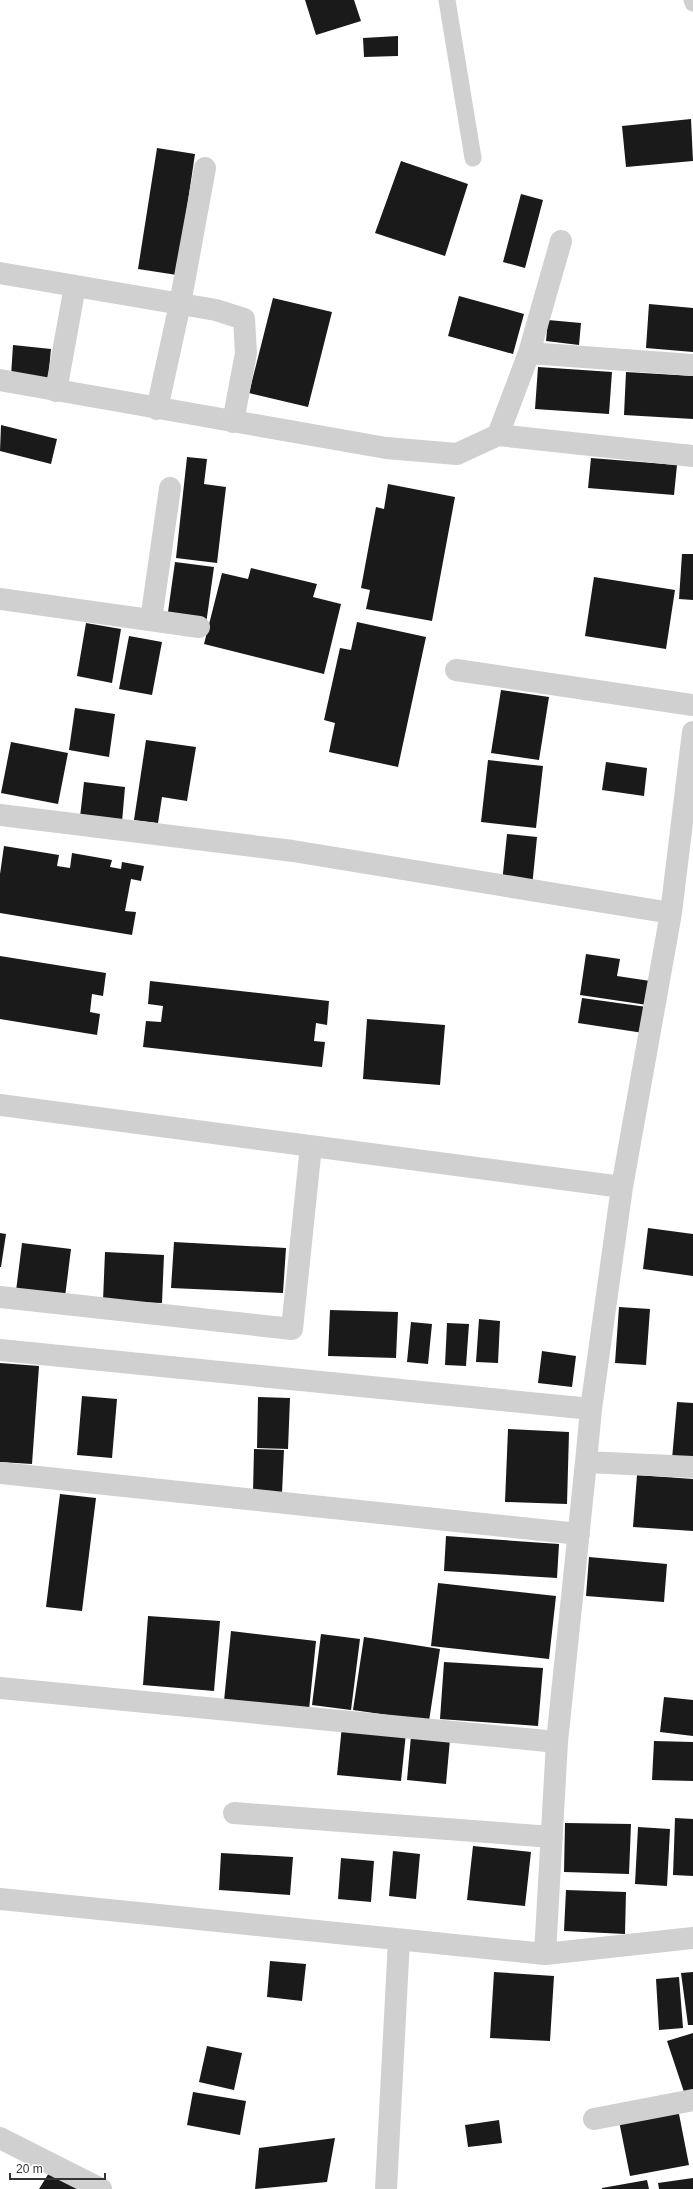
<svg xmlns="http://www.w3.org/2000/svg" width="693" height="2189" font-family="Arial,sans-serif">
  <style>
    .building { fill: #1a1a1a }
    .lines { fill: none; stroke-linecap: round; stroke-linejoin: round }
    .service { stroke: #d0d0d0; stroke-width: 17 }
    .minor { stroke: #d0d0d0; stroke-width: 22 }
  </style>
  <rect width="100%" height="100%" fill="#fff"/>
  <!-- building -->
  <path class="building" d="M 305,0 L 354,0 L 361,21 L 316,35 Z
    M 398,36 L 398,56 L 364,57 L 363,38 Z
    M 691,119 L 693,161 L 626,167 L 622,126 Z
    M 157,148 L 195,154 L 177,275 L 138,269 Z
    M 401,161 L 468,184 L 445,256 L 375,233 Z
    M 521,194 L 543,200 L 525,268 L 503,262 Z
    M 459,296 L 524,314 L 513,354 L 448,336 Z
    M 273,298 L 332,312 L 308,407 L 249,393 Z
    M 649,304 L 693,308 L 693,352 L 646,348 Z
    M 548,320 L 581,323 L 579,345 L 546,341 Z
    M 13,345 L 51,349 L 48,380 L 11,376 Z
    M 538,367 L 612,372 L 609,414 L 535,409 Z
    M 626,372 L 693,376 L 693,419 L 624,415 Z
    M 1,425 L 57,439 L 51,464 L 0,451 Z
    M 187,457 L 207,459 L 204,484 L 226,487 L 217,563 L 176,558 Z
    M 591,458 L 677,465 L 674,495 L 588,488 Z
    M 388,484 L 455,497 L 432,621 L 366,609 L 370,590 L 361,588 L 376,507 L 384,509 Z
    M 682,554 L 693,554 L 693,600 L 679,599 Z
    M 175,562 L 214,567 L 206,624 L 167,619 Z
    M 251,568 L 317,584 L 313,597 L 341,604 L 324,674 L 204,644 L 222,573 L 248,579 Z
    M 594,577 L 675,590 L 666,649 L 585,636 Z
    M 357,622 L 426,637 L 398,767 L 329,752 L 335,723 L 324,720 L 340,648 L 351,650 Z
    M 86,623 L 121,629 L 112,683 L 77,676 Z
    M 129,636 L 162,642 L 152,695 L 119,689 Z
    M 501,690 L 549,697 L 539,760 L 491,753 Z
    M 75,708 L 115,714 L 109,757 L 69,750 Z
    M 146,740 L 196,747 L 187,801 L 162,797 L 158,823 L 134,820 Z
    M 11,742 L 68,753 L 58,804 L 1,793 Z
    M 488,760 L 543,766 L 536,828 L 481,822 Z
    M 606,762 L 647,768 L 644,796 L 602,790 Z
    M 84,782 L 125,787 L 122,822 L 80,817 Z
    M 507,834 L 537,837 L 532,887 L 502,883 Z
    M 4,846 L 59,855 L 57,866 L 70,868 L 72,853 L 112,860 L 110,867 L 121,869 L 122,862 L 144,866 L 141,881 L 131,879 L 125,911 L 136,912 L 132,935 L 0,913 L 0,874 Z
    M 586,954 L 620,959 L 617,976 L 657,982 L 654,1006 L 580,995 Z
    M 0,956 L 106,973 L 103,996 L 92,994 L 90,1012 L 100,1014 L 97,1035 L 0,1019 Z
    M 150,981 L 329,1001 L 327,1025 L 316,1023 L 314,1041 L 325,1042 L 322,1067 L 143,1047 L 146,1021 L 161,1022 L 163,1006 L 148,1004 Z
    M 582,998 L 654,1008 L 650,1034 L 578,1023 Z
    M 367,1019 L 445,1025 L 440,1085 L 363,1079 Z
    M 648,1228 L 693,1234 L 693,1276 L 643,1269 Z
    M 0,1233 L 6,1234 L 1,1267 L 0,1267 Z
    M 174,1242 L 286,1248 L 283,1293 L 171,1288 Z
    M 22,1243 L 71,1249 L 65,1297 L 16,1291 Z
    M 105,1252 L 164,1255 L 162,1303 L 103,1301 Z
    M 619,1307 L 650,1309 L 646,1365 L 615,1363 Z
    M 330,1310 L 398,1312 L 396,1358 L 328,1356 Z
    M 479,1319 L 500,1321 L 498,1363 L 476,1362 Z
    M 411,1322 L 432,1324 L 428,1364 L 407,1362 Z
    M 447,1323 L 469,1324 L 466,1366 L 445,1365 Z
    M 542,1351 L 576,1356 L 572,1387 L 538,1383 Z
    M 0,1363 L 39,1366 L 32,1464 L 0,1462 Z
    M 82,1396 L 117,1399 L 112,1458 L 77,1455 Z
    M 258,1397 L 290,1398 L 288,1449 L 257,1448 Z
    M 677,1402 L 693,1403 L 693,1461 L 672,1459 Z
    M 508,1429 L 569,1432 L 567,1504 L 505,1502 Z
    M 254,1449 L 284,1450 L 282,1493 L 253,1492 Z
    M 637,1475 L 693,1479 L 693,1531 L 633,1527 Z
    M 60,1494 L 96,1498 L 82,1611 L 46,1607 Z
    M 446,1536 L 559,1544 L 557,1578 L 444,1571 Z
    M 589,1557 L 667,1564 L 664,1602 L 586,1596 Z
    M 438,1583 L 556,1596 L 549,1659 L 431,1646 Z
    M 148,1616 L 220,1621 L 214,1691 L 143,1685 Z
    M 231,1631 L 316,1641 L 309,1710 L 224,1701 Z
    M 321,1634 L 360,1639 L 351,1710 L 312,1705 Z
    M 364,1637 L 440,1649 L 429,1721 L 353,1710 Z
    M 444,1662 L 543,1668 L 538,1726 L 440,1719 Z
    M 664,1697 L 693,1700 L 693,1736 L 660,1732 Z
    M 342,1726 L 406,1733 L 401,1781 L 337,1775 Z
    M 411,1736 L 450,1739 L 446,1784 L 407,1780 Z
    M 654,1741 L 693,1742 L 693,1781 L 652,1780 Z
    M 675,1818 L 693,1819 L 693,1876 L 673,1875 Z
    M 565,1823 L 631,1824 L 629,1874 L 564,1872 Z
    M 638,1827 L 670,1829 L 667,1886 L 635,1884 Z
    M 473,1846 L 531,1852 L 525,1906 L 467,1900 Z
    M 393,1851 L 420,1854 L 416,1899 L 389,1896 Z
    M 221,1853 L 293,1857 L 290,1895 L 219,1890 Z
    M 341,1858 L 374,1861 L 371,1902 L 338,1899 Z
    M 566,1890 L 626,1892 L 625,1934 L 564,1931 Z
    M 270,1961 L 306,1964 L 302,2001 L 267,1997 Z
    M 494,1972 L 554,1976 L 550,2041 L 490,2038 Z
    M 693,1972 L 693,2025 L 688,2025 L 681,1973 Z
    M 679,1977 L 683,2028 L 659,2030 L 656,1979 Z
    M 693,2033 L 693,2090 L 684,2092 L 667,2041 Z
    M 207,2046 L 242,2053 L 234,2090 L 199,2082 Z
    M 193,2092 L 246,2101 L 240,2135 L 187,2125 Z
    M 678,2109 L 689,2165 L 630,2176 L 619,2121 Z
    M 499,2120 L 502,2143 L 468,2147 L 465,2125 Z
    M 335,2138 L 327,2182 L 255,2189 L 259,2148 Z
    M 52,2168 L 85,2189 L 39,2189 Z
    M 693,2178 L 693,2189 L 659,2189 L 658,2183 Z
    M 647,2180 L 649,2189 L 602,2189 L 602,2188 Z"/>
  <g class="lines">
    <!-- service -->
    <path class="service" d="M 447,0 L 473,158
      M 692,0 L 693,3"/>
    <!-- minor -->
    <path class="minor" d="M 0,273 L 216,310 L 244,319 L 246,353 L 233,422
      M 529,353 L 693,365
      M 0,380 L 386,448 L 457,454 L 498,435 L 693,456
      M 56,391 L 75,286
      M 157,409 L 180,304 L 205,168
      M 498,435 L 529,353 L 561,241
      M 0,599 L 199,627
      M 151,620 L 170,488
      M 456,670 L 693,705
      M 0,815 L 293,851 L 671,913
      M 0,1105 L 622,1187
      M 0,1297 L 292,1329 L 311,1146
      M 0,1350 L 591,1409
      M 586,1462 L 591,1409 L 622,1187 L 671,913 L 693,732
      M 0,1473 L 579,1534
      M 0,1688 L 557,1742
      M 234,1813 L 552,1837
      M 0,1899 L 545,1954 L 693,1938
      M 545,1954 L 557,1742 L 586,1462 L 693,1467
      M 594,2119 L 693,2100
      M 0,2138 L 101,2189
      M 386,2189 L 399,1940"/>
  </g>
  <!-- scale -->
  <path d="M10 2173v6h95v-6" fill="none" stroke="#333333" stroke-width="2"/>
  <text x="16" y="2173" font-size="12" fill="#333333" stroke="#ffffff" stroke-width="3" paint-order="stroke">20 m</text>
</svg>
